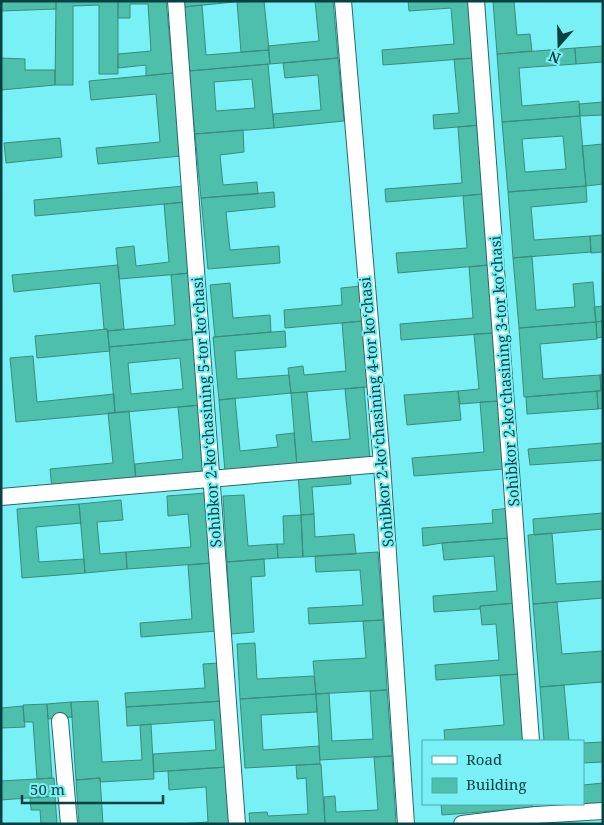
<svg xmlns="http://www.w3.org/2000/svg" width="604" height="825" font-family="'Noto Serif',serif">
  <style>
    .building { fill: #4dbfaa; stroke: #378d7e; fill-rule: evenodd }
    .lines { fill: none; stroke-linecap: round; stroke-linejoin: round }
    .street-casing { stroke: #28686b; stroke-width: 18 }
    .street { stroke: #fff; stroke-width: 16 }
    .labels { text-anchor: middle; stroke-width: 4; stroke-linejoin: round; paint-order: stroke }
    .street-label { font-size: 15px; fill: #094143; stroke: #79f0f5 }
  </style>
  <rect width="100%" height="100%" fill="#79f0f5"/>
  <!-- building -->
  <path class="building" d="M 1,1 L 56,1 L 56,9 L 1,11 Z
    M 56,1 L 118,1 L 118,74 L 99,74 L 99,5 L 73,6 L 73,85 L 55,85 Z
    M 118,1 L 166,1 L 173,73 L 146,76 L 146,65 L 118,68 L 118,54 L 151,51 L 148,4 L 130,4 L 130,18 L 118,18 Z
    M 183,1 L 244,1 L 184,7 Z
    M 264,1 L 269,50 L 241,52 L 237,2 Z
    M 315,1 L 333,1 L 338,58 L 270,64 L 268,46 L 319,41 Z
    M 408,1 L 471,1 L 475,58 L 383,65 L 382,50 L 454,44 L 451,8 L 409,11 Z
    M 493,1 L 514,1 L 517,35 L 530,34 L 532,51 L 497,54 Z
    M 202,5 L 206,55 L 269,50 L 270,64 L 189,71 L 184,7 Z
    M 603,46 L 603,62 L 576,64 L 575,48 Z
    M 575,48 L 576,64 L 519,68 L 522,106 L 579,101 L 580,116 L 502,122 L 497,54 Z
    M 1,58 L 25,59 L 25,70 L 55,70 L 55,85 L 1,90 Z
    M 338,58 L 344,121 L 274,128 L 273,114 L 321,110 L 318,75 L 285,78 L 283,63 Z
    M 475,58 L 481,125 L 434,129 L 433,115 L 459,113 L 454,59 Z
    M 268,64 L 274,128 L 195,134 L 189,71 ZM 252,79 L 255,108 L 216,111 L 214,82 Z
    M 173,73 L 181,156 L 98,164 L 96,148 L 160,142 L 156,94 L 91,100 L 89,81 Z
    M 603,102 L 603,115 L 580,116 L 579,104 Z
    M 580,116 L 586,186 L 508,192 L 502,122 ZM 563,136 L 566,169 L 525,172 L 522,139 Z
    M 479,125 L 484,194 L 386,202 L 385,189 L 462,183 L 458,127 Z
    M 243,130 L 244,152 L 220,155 L 223,185 L 257,182 L 258,194 L 201,198 L 195,134 Z
    M 60,138 L 62,157 L 6,163 L 4,143 Z
    M 603,144 L 603,184 L 586,186 L 582,146 Z
    M 184,186 L 186,202 L 35,216 L 34,200 Z
    M 586,186 L 587,202 L 531,207 L 534,240 L 590,236 L 591,252 L 513,258 L 508,192 Z
    M 274,192 L 275,207 L 226,212 L 230,250 L 279,246 L 280,263 L 208,269 L 201,198 Z
    M 483,194 L 488,265 L 398,273 L 396,253 L 467,248 L 463,196 Z
    M 186,202 L 193,273 L 119,279 L 116,248 L 134,246 L 136,266 L 169,262 L 164,204 Z
    M 603,235 L 603,252 L 591,253 L 590,236 Z
    M 532,256 L 536,310 L 575,307 L 573,284 L 593,282 L 596,322 L 519,328 L 513,258 Z
    M 118,265 L 124,329 L 108,331 L 107,329 L 104,329 L 100,283 L 14,292 L 12,275 Z
    M 488,265 L 494,333 L 401,340 L 400,324 L 473,318 L 469,267 Z
    M 188,273 L 195,339 L 109,347 L 108,331 L 175,325 L 171,275 Z
    M 230,283 L 233,318 L 270,315 L 271,332 L 215,337 L 210,285 Z
    M 361,286 L 364,321 L 285,328 L 284,310 L 342,305 L 341,288 Z
    M 603,306 L 603,321 L 596,322 L 594,307 Z
    M 362,321 L 368,387 L 291,393 L 288,368 L 303,366 L 304,375 L 346,371 L 342,323 Z
    M 603,321 L 603,337 L 597,338 L 596,322 Z
    M 596,322 L 597,339 L 540,344 L 543,379 L 600,375 L 601,391 L 524,397 L 519,328 Z
    M 107,329 L 110,351 L 37,358 L 35,336 Z
    M 285,331 L 286,347 L 235,351 L 237,379 L 289,375 L 291,393 L 219,400 L 213,337 Z
    M 494,333 L 499,401 L 460,404 L 458,391 L 479,389 L 474,334 Z
    M 195,339 L 201,405 L 115,413 L 109,347 ZM 180,358 L 183,389 L 131,394 L 128,363 Z
    M 33,356 L 37,402 L 114,394 L 115,413 L 16,422 L 10,358 Z
    M 603,374 L 603,390 L 601,390 L 600,375 Z
    M 364,387 L 370,460 L 297,466 L 291,393 L 307,392 L 312,442 L 350,439 L 345,389 Z
    M 601,390 L 603,390 L 603,408 L 598,409 L 597,391 Z
    M 458,391 L 461,420 L 407,425 L 404,395 Z
    M 597,391 L 598,409 L 527,414 L 526,397 Z
    M 235,398 L 240,451 L 278,447 L 276,435 L 294,433 L 297,466 L 225,472 L 219,400 Z
    M 499,401 L 505,469 L 414,476 L 412,458 L 484,452 L 480,402 Z
    M 201,405 L 208,475 L 136,482 L 135,464 L 183,459 L 178,407 Z
    M 129,411 L 136,482 L 52,490 L 50,469 L 113,463 L 108,413 Z
    M 603,443 L 603,460 L 530,465 L 528,449 Z
    M 350,472 L 351,484 L 312,487 L 314,514 L 301,515 L 298,475 Z
    M 206,493 L 212,563 L 127,569 L 126,552 L 191,547 L 188,514 L 168,516 L 167,496 Z
    M 244,495 L 248,546 L 277,544 L 278,558 L 227,562 L 223,496 Z
    M 121,500 L 123,520 L 97,522 L 100,554 L 126,552 L 127,569 L 85,573 L 79,504 Z
    M 79,504 L 81,523 L 36,527 L 39,562 L 84,559 L 85,573 L 22,578 L 17,509 Z
    M 511,508 L 510,538 L 442,543 L 423,546 L 422,528 L 493,523 L 492,510 Z
    M 603,513 L 603,529 L 534,535 L 533,519 Z
    M 314,514 L 315,537 L 354,534 L 356,554 L 303,557 L 301,515 Z
    M 301,515 L 303,557 L 278,558 L 277,544 L 284,544 L 283,516 Z
    M 552,533 L 556,584 L 603,581 L 603,598 L 533,604 L 528,535 Z
    M 510,538 L 516,603 L 480,606 L 480,609 L 434,612 L 433,596 L 497,591 L 494,556 L 444,560 L 442,543 Z
    M 378,552 L 383,620 L 309,624 L 308,608 L 363,605 L 360,570 L 316,572 L 315,556 Z
    M 264,559 L 265,576 L 251,577 L 254,632 L 231,634 L 227,562 Z
    M 212,563 L 217,631 L 141,637 L 140,623 L 192,619 L 188,565 Z
    M 557,602 L 562,654 L 603,651 L 603,682 L 540,687 L 533,604 Z
    M 516,603 L 521,674 L 436,680 L 435,665 L 499,660 L 496,624 L 482,625 L 480,606 Z
    M 383,620 L 387,690 L 316,694 L 313,661 L 366,658 L 363,621 Z
    M 255,643 L 257,679 L 314,676 L 316,694 L 240,699 L 237,644 Z
    M 220,663 L 223,701 L 126,707 L 125,693 L 205,688 L 203,664 Z
    M 521,674 L 527,741 L 445,741 L 444,730 L 504,725 L 500,675 Z
    M 564,685 L 569,741 L 544,741 L 540,687 Z
    M 387,690 L 392,756 L 320,760 L 316,694 L 329,693 L 332,741 L 373,739 L 370,691 Z
    M 316,694 L 317,712 L 261,715 L 263,750 L 319,746 L 320,764 L 245,768 L 240,699 Z
    M 98,701 L 102,762 L 142,760 L 140,725 L 151,724 L 154,779 L 100,782 L 100,778 L 76,780 L 71,702 Z
    M 223,701 L 227,767 L 154,772 L 153,754 L 216,750 L 214,720 L 127,726 L 126,707 Z
    M 71,702 L 72,717 L 48,719 L 47,704 Z
    M 47,704 L 52,778 L 37,779 L 33,722 L 24,722 L 23,705 Z
    M 23,706 L 25,727 L 1,728 L 1,708 Z
    M 603,742 L 603,762 L 583,763 L 583,743 Z
    M 392,756 L 396,824 L 325,824 L 324,797 L 335,796 L 336,812 L 378,810 L 374,757 Z
    M 321,764 L 325,824 L 250,824 L 249,813 L 267,812 L 268,816 L 308,814 L 306,778 L 297,779 L 296,765 Z
    M 227,767 L 231,824 L 179,824 L 208,822 L 206,787 L 169,790 L 168,771 Z
    M 54,778 L 55,796 L 1,800 L 1,781 Z
    M 100,778 L 103,824 L 79,824 L 76,780 Z
    M 603,783 L 603,806 L 550,810 L 549,804 L 583,804 L 583,785 Z
    M 55,796 L 57,824 L 41,824 L 40,810 L 31,810 L 30,798 Z
    M 441,804 L 532,804 L 532,808 L 442,815 Z"/>
  <g class="lines">
    <defs>
      <path id="street" d="M 176,1 L 237,824
        M 343,1 L 382,464 L 406,824
        M 476,1 L 531,741
        M 1,497 L 382,464
        M 60,721 L 69,824
        M 462,824 L 536,815 L 603,811"/>
    </defs>
    <!-- street casing -->
    <use href="#street" class="street-casing"/>
    <!-- street -->
    <use href="#street" class="street"/>
  </g>
  <g class="labels">
    <!-- street labels -->
    <g class="street-label">
      <text transform="translate(505 371) rotate(-94)" y="5">Sohibkor 2-ko‘chasining 3-tor ko‘chasi</text>
      <text transform="translate(207 412) rotate(-94)" y="5">Sohibkor 2-ko‘chasining 5-tor ko‘chasi</text>
      <text transform="translate(377 412) rotate(-95)" y="5">Sohibkor 2-ko‘chasining 4-tor ko‘chasi</text>
    </g>
  </g>
  <!-- border -->
  <rect width="604" height="825" fill="none" stroke="#094143" stroke-width="5"/>
  <!-- legend -->
  <rect x="422" y="740" width="162" height="65" fill="#79f0f5" stroke="#4caaae"/>
  <rect x="432" y="756" width="25" height="8" fill="#ffffff" stroke="#4caaae"/>
  <text x="466" y="765" font-size="15" fill="#094143">Road</text>
  <rect x="432" y="778" width="25" height="15" fill="#4dbfaa" stroke="#4caaae"/>
  <text x="466" y="790" font-size="15" fill="#094143">Building</text>
  <!-- north arrow -->
  <g transform="translate(559 45) rotate(200)" stroke="#79f0f5" stroke-width="4" paint-order="stroke">
  <path d="M0-4L9 19L0 12L-9 19Z" fill="#094143"/>
  <text y="-8" font-size="14" font-weight="bold" text-anchor="middle" fill="#094143">N</text>
  </g>
  <!-- scale -->
  <path d="M22 795v8h141v-8" fill="none" stroke="#094143" stroke-width="2.5"/>
  <text x="30" y="795" font-size="15" fill="#094143" stroke="#79f0f5" stroke-width="4" paint-order="stroke">50 m</text>
</svg>
